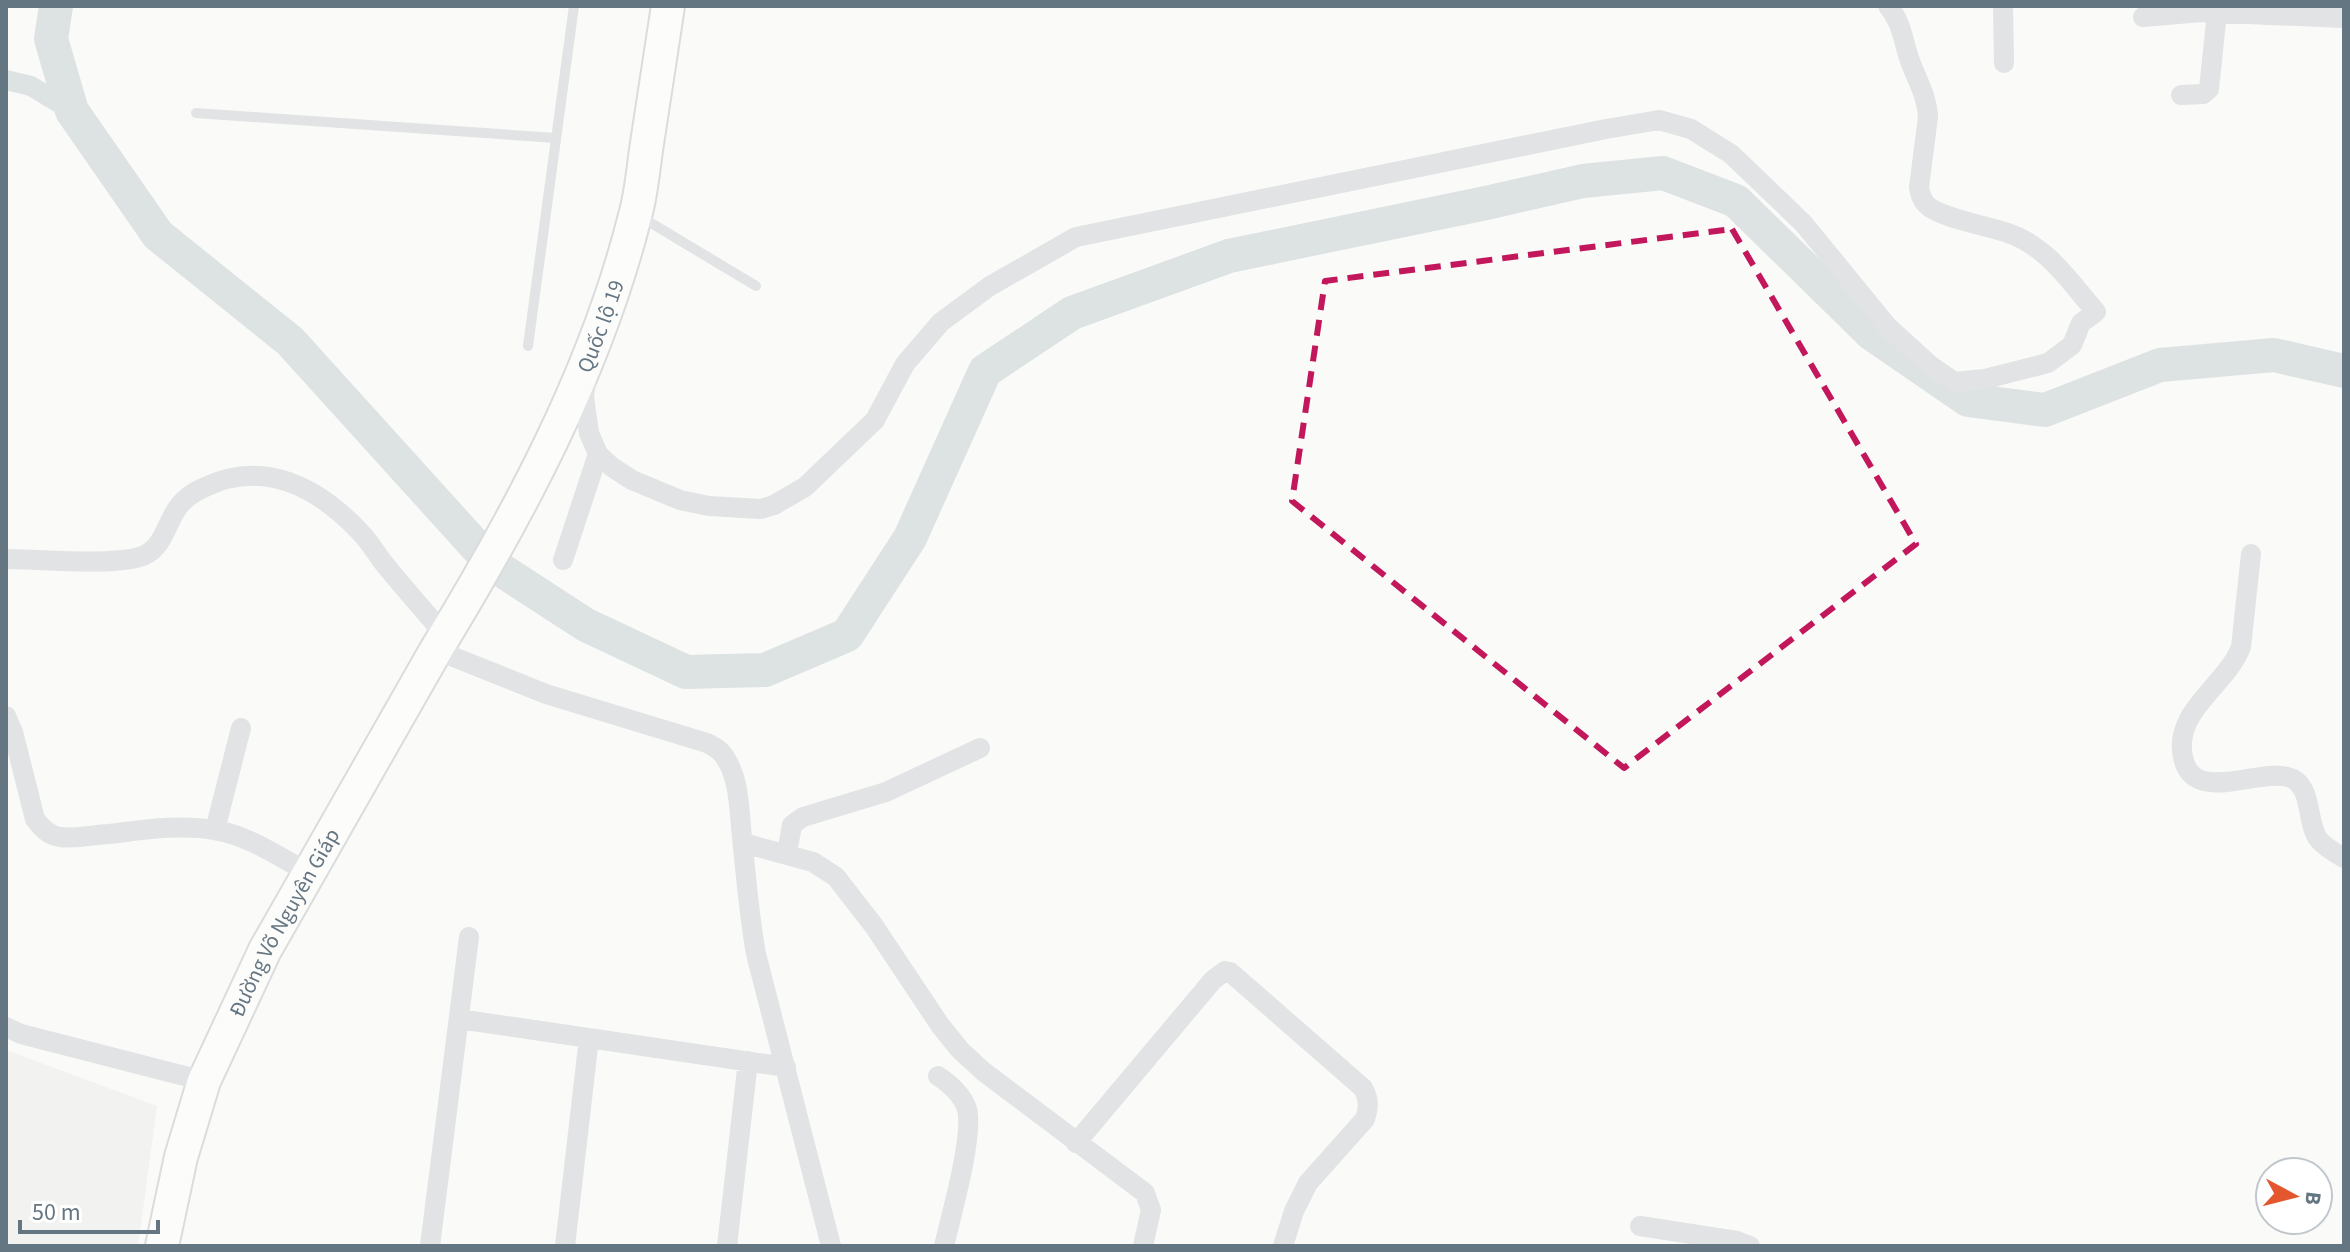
<svg xmlns="http://www.w3.org/2000/svg" width="2350" height="1252" font-family="'Source Sans 3',sans-serif">
  <style>
    .built { fill: #e8e9e9 }
    .lines { fill: none; stroke-linecap: round; stroke-linejoin: round }
    .canal { stroke: #bbc7cb; stroke-width: 20 }
    .river { stroke: #bbc7cb; stroke-width: 34 }
    .trunk-casing { stroke: #b4b9bd; stroke-width: 36 }
    .service { stroke: #c3c8cc; stroke-width: 10 }
    .minor { stroke: #c3c8cc; stroke-width: 20 }
    .trunk { stroke: #fff; stroke-width: 32 }
    .marked { fill: none; stroke: #c2185b; stroke-width: 6; stroke-dasharray: 16 10; stroke-linejoin: round }
    .labels { text-anchor: middle; stroke-width: 8; stroke-linejoin: round; paint-order: stroke }
    .street-label { font-size: 22px; fill: #657683; stroke: #fff }
  </style>
  <rect width="100%" height="100%" fill="#fafaf8"/>
  <!-- built -->
  <path class="built" d="M 6,1050 L 157,1106 L 138,1246 L 6,1246 Z"/>
  <g class="lines">
    <!-- canal -->
    <path class="canal" d="M 6,80 L 31,86 L 72,111"/>
    <!-- river -->
    <path class="river" d="M 56,6 L 51,39 L 72,111 L 158,235 L 290,341 L 492,564 L 586,625 L 686,672 L 765,670 L 847,635 L 910,538 L 985,371 L 1072,313 L 1229,256 L 1486,203 L 1583,181 L 1663,173 L 1736,201 L 1872,334 L 1968,400 L 2045,410 L 2160,365 L 2274,355 L 2344,371"/>
    <defs>
      <g id="trunk">
        <path id="s1" d="M 162,1246 L 181,1157 L 204,1081 L 265,950 L 436,650 C 519,514 596,371 635,216 C 641,195 643,172 646,150 C 653,102 661,54 668,6"/>
      </g>
    </defs>
    <!-- trunk casing -->
    <use href="#trunk" class="trunk-casing"/>
    <!-- service -->
    <path class="service" d="M 196,113 L 556,138
      M 641,217 L 756,286
      M 528,346 L 574,6"/>
    <!-- minor -->
    <path class="minor" d="M 2003,6 L 2004,63
      M 2143,17 L 2202,12 L 2344,18
      M 2181,95 L 2203,94 L 2209,89 L 2217,12
      M 586,380 L 584,397 L 589,433 L 598,454 L 612,467 L 632,480 L 680,500 L 709,506 L 761,509 L 774,505 L 805,487 L 875,420 L 905,364 L 941,322 L 990,286 L 1076,237 L 1606,129 L 1659,120 L 1691,129 L 1731,154 L 1803,223 L 1888,327 L 1932,367 L 1954,382 L 1985,379 L 2048,363 L 2072,345 L 2081,323 L 2096,312 C 2071,283 2047,246 2008,233 C 1989,226 1938,218 1926,204 C 1921,199 1920,193 1919,187 L 1928,117 C 1927,96 1917,80 1910,61 C 1903,41 1902,22 1888,6
      M 2251,554 L 2241,647 C 2226,686 2173,711 2183,757 C 2193,808 2266,764 2293,779 C 2313,790 2306,823 2319,840 C 2326,848 2335,853 2344,858
      M 6,559 C 39,559 118,567 145,555 C 164,546 167,521 179,506 C 185,498 194,492 203,488 C 263,458 318,487 360,532 C 370,542 377,555 386,566 C 405,589 425,612 445,635
      M 563,560 L 598,454
      M 436,650 L 546,694 L 707,743 C 715,747 722,751 726,759 C 740,781 739,812 742,837 C 746,876 749,915 756,954 L 831,1246
      M 6,716 L 13,732 L 35,819 C 42,828 48,835 60,837 C 75,839 93,835 109,834 C 143,830 180,824 214,830 C 248,835 279,857 309,873
      M 215,830 L 241,728
      M 743,843 L 813,862 L 836,877 L 874,926 L 940,1025 L 960,1050 L 984,1072 L 1145,1193 L 1151,1210 L 1143,1246
      M 787,853 L 792,825 L 803,817 L 886,792 L 980,748
      M 459,1019 L 786,1067
      M 6,1027 L 21,1034 L 204,1081
      M 938,1076 C 950,1084 962,1094 967,1109 C 974,1135 951,1216 944,1246
      M 1076,1143 L 1213,980 L 1225,971 L 1230,972 L 1363,1088 C 1369,1099 1369,1107 1365,1119 L 1308,1183 L 1294,1211 L 1283,1246
      M 1640,1226 L 1737,1241 L 1750,1246
      M 430,1246 L 469,937
      M 565,1246 L 589,1038
      M 727,1246 L 748,1061"/>
    <!-- trunk -->
    <use href="#trunk" class="trunk"/>
  </g>
  <!-- marked area -->
  <path d="M0 0H2350V1252H0ZM 1732,229 L 1916,544 L 1624,768 L 1292,501 L 1325,281 Z" fill="#fafaf8" fill-opacity=".55" fill-rule="evenodd"/>
  <path class="marked" d="M 1732,229 L 1916,544 L 1624,768 L 1292,501 L 1325,281 Z"/>
  <g class="labels">
    <!-- street labels -->
    <g class="street-label">
      <text dy="8" stroke="none"><textPath href="#s1" startOffset="1024">Quốc lộ 19</textPath></text>
      <text dy="8" stroke="none"><textPath href="#s1" startOffset="348">Đường Võ Nguyên Giáp</textPath></text>
    </g>
  </g>
  <!-- border -->
  <rect width="2350" height="1252" fill="none" stroke="#657683" stroke-width="16"/>
  <!-- north arrow -->
  <g transform="translate(2294 1196) rotate(97)"><circle r="38" fill="#ffffff" stroke="#c1c8cd" stroke-width="2"/>
  <path d="M0-6L14 30L0 20L-14 30Z" fill="#e4572e"/>
  <text y="-12" font-size="22" font-weight="bold" text-anchor="middle" fill="#657683">B</text>
  </g>
  <!-- scale -->
  <path d="M20 1220v12h138v-12" fill="none" stroke="#657683" stroke-width="4"/>
  <text x="32" y="1220" font-size="24" fill="#657683" stroke="#ffffff" stroke-width="6" paint-order="stroke">50 m</text>
</svg>
